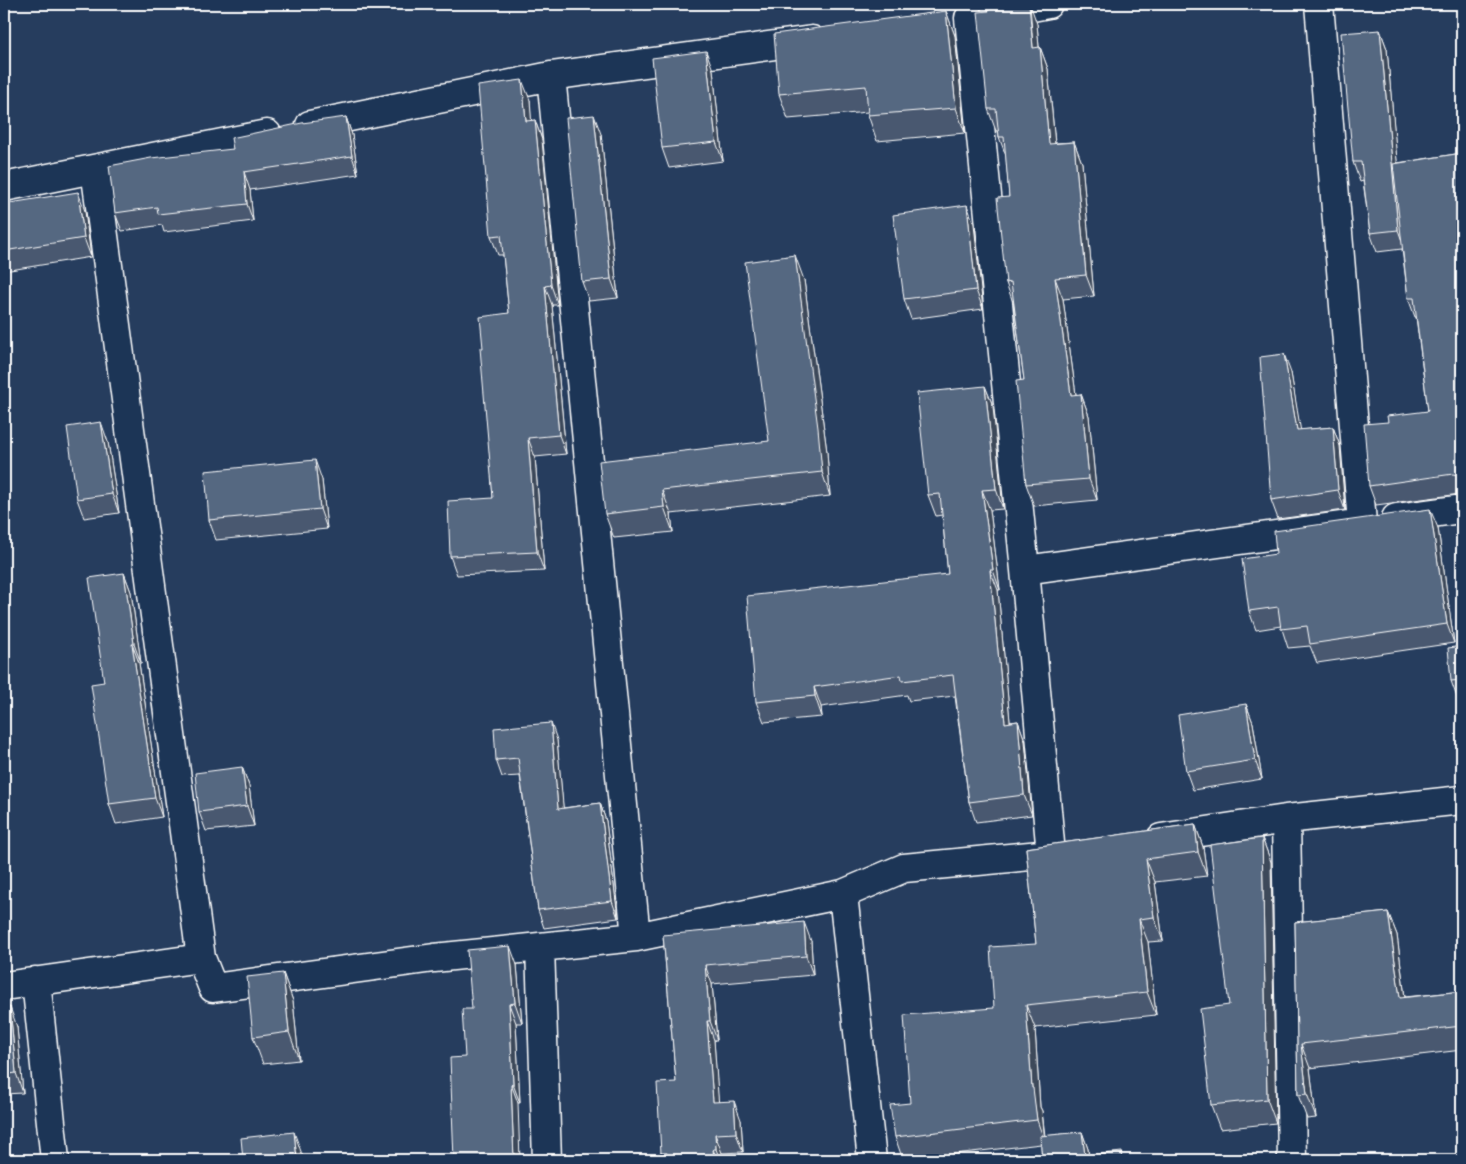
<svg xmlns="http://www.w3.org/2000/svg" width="1466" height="1164" font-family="'Shantell Sans',sans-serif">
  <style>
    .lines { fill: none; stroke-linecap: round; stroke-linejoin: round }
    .minor-casing { stroke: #fff; stroke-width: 31 }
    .minor { stroke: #1d3557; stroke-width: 28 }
    .wall { fill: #49596f; stroke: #fff }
    .shaded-wall { fill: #3c485a; stroke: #fff }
    .building { fill: #556781; stroke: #fff }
  </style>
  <rect width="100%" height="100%" fill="#263d5e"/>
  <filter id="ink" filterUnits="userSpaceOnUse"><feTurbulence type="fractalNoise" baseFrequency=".02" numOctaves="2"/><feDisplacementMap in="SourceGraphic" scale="10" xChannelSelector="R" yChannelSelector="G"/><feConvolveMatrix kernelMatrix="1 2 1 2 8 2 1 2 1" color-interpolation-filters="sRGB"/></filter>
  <g filter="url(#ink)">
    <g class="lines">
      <defs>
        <path id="minor" d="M 995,14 L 1048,4
          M 969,18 L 1025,570 L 1362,523 L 1319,4
          M 551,76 L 636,937 L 843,894 L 904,868 L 1051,854 L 1025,570
          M 310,125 L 551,76 L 812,40
          M 4,187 L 267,134
          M 1396,518 L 1462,509
          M 1286,819 L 1292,1160
          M 1161,838 L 1286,819 L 1462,800
          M 843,894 L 872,1160
          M 540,947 L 547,1160
          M 201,958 L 213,988 L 434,958 L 636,937
          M 36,981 L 55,1160
          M 4,986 L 201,958 L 95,169"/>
      </defs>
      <!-- minor casing -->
      <use href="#minor" class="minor-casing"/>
      <!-- minor -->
      <use href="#minor" class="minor"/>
    </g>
    <!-- wall -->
    <path class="wall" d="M 946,11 L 955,36 L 965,133 L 877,141 L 868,115 L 868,112 L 788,119 L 779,94 Z
      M 1037,24 L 1039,47 L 1040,47 L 1048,69 L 1055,143 L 1074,142 L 1082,163 L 1094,296 L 1063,299 L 1076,395 L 1081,394 L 1089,416 L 1097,500 L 1034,506 L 1026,484 L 1024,380 L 1014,305 L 1006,283 L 1009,197 L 1006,156 L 999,137 L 998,131 L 996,131 L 988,109 Z
      M 1380,30 L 1387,49 L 1397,163 L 1462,153 L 1462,494 L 1460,494 L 1376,505 L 1369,486 L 1388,422 L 1428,411 L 1416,317 L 1415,317 L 1408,298 L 1402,249 L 1377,252 L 1370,233 L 1363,181 L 1360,182 L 1353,162 Z
      M 713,70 L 723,161 L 669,168 L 662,148 Z
      M 530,100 L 531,121 L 535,120 L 542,140 L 558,305 L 552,305 L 566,454 L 535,457 L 544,571 L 457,575 L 450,556 L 493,498 L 483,348 L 509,313 L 503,255 L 498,255 L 491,236 Z
      M 346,117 L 352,135 L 358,174 L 250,190 L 253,221 L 164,232 L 162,225 L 122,231 L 115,213 L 233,149 Z
      M 601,134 L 618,298 L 589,301 L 582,282 Z
      M 4,204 L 85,211 L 91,257 L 4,271 Z
      M 974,224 L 983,309 L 911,319 L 904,299 Z
      M 804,280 L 827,452 L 830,496 L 671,514 L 673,532 L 614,538 L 605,514 L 769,441 Z
      M 1291,373 L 1300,430 L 1333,427 L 1340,446 L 1345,510 L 1278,519 L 1271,500 Z
      M 985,386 L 993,406 L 1003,509 L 990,510 L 1000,590 L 998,590 L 1010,722 L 1018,721 L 1025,741 L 1032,815 L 976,822 L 969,802 L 955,696 L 909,701 L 907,695 L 821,707 L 822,717 L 764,722 L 756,702 L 948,574 L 942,515 L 936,516 L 928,495 Z
      M 108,442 L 119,513 L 84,518 L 77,499 Z
      M 322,480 L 327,529 L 216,540 L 209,520 Z
      M 1438,528 L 1454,643 L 1317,663 L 1310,646 L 1288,648 L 1281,626 L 1256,630 L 1249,611 L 1276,554 Z
      M 124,573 L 131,592 L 141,663 L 139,663 L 162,817 L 116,824 L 109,804 L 104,682 Z
      M 1462,646 L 1462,700 L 1458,700 L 1451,681 Z
      M 1246,704 L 1253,723 L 1262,779 L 1193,790 L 1186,771 Z
      M 557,740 L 563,808 L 600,803 L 606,821 L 618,918 L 544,928 L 538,910 L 520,776 L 502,777 L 496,760 Z
      M 242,767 L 249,786 L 254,826 L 206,831 L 199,812 Z
      M 1195,824 L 1203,847 L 1207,876 L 1155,882 L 1163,941 L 1148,942 L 1156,1015 L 1035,1028 L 1040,1107 L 1042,1111 L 1045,1136 L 1082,1132 L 1088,1149 L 1089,1156 L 1042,1160 L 1041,1144 L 903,1160 L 895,1137 L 910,1103 L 994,1008 L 1036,944 L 1026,848 Z
      M 1262,838 L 1271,862 L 1276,1123 L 1220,1129 L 1211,1105 L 1229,1005 Z
      M 1388,912 L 1397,935 L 1405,997 L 1462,991 L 1462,1050 L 1310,1068 L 1316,1118 L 1307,1119 L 1298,1095 L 1295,922 Z
      M 663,935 L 811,941 L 813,975 L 712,984 L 717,1040 L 714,1040 L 718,1101 L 741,1120 L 743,1152 L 722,1153 L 722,1160 L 664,1160 L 661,1153 L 676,1082 Z
      M 517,965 L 522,1023 L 516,1023 L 520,1103 L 518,1103 L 465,1057 Z
      M 283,973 L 293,1001 L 299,1060 L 263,1064 L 253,1037 Z
      M 4,1008 L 17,1027 L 23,1093 L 4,1094 Z"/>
    <!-- shaded-wall -->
    <path class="shaded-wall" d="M 1030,4 L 1037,24 L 1041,70 L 1033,48 Z
      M 946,11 L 955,36 L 965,133 L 956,108 Z
      M 1380,30 L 1387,49 L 1405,249 L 1398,230 Z
      M 1040,47 L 1048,69 L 1057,166 L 1049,144 Z
      M 706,51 L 713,70 L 723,161 L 716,142 Z
      M 522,80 L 530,100 L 533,141 L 526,121 Z
      M 594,115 L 601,134 L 618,298 L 611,279 Z
      M 346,117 L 352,135 L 358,174 L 352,156 Z
      M 535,120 L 542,140 L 558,305 L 551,285 Z
      M 1074,142 L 1082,163 L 1094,296 L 1086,275 Z
      M 244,172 L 250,190 L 253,221 L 247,204 Z
      M 78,192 L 85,211 L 91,257 L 84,238 Z
      M 967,205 L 974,224 L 983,309 L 976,290 Z
      M 795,255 L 804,280 L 827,452 L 830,496 L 822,472 Z
      M 1055,278 L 1063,299 L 1079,417 L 1071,395 Z
      M 545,286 L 552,305 L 566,454 L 559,435 Z
      M 1284,354 L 1291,373 L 1304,450 L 1297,430 Z
      M 985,386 L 993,406 L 1003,509 L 996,489 Z
      M 1081,394 L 1089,416 L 1097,500 L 1089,479 Z
      M 101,422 L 108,442 L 119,513 L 112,494 Z
      M 1333,427 L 1340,446 L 1345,510 L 1338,490 Z
      M 528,438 L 535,457 L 544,571 L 537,552 Z
      M 315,460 L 322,480 L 327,529 L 320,509 Z
      M 662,490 L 671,514 L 673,532 L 664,507 Z
      M 982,490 L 990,510 L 1000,590 L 993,570 Z
      M 1430,509 L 1438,528 L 1454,643 L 1447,624 Z
      M 990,570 L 998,590 L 1012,743 L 1005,723 Z
      M 124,573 L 131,592 L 141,663 L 134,644 Z
      M 132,644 L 139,663 L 162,817 L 155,798 Z
      M 814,687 L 821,707 L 822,717 L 815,696 Z
      M 1246,704 L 1253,723 L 1262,779 L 1255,760 Z
      M 1018,721 L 1025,741 L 1032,815 L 1024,795 Z
      M 551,723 L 557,740 L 565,826 L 558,809 Z
      M 242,767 L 249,786 L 254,826 L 247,806 Z
      M 600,803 L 606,821 L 618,918 L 612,901 Z
      M 1195,824 L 1203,847 L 1207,876 L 1198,852 Z
      M 1262,838 L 1271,862 L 1276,1123 L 1267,1099 Z
      M 1146,859 L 1155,882 L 1163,941 L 1154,917 Z
      M 1388,912 L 1397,935 L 1408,1022 L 1400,998 Z
      M 1139,919 L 1148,942 L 1156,1015 L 1147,992 Z
      M 804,922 L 811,941 L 813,975 L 806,956 Z
      M 510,946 L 517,965 L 522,1023 L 515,1003 Z
      M 705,965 L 712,984 L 717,1040 L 710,1021 Z
      M 283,973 L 293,1001 L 299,1060 L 289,1032 Z
      M 509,1004 L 516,1023 L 520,1103 L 513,1084 Z
      M 1026,1005 L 1035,1028 L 1040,1107 L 1042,1111 L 1045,1143 L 1037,1120 L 1032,1088 Z
      M 10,1007 L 17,1027 L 23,1093 L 16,1073 Z
      M 707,1021 L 714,1040 L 720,1121 L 713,1102 Z
      M 1301,1044 L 1310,1068 L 1316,1118 L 1307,1094 Z
      M 511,1084 L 518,1103 L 520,1160 L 514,1160 Z
      M 734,1101 L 741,1120 L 743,1152 L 736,1133 Z
      M 294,1132 L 304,1160 L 297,1160 Z
      M 1082,1132 L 1088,1149 L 1089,1160 L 1085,1156 Z
      M 715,1134 L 722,1153 L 722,1160 L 720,1160 L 716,1149 Z
      M 713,1149 L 717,1160 L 714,1160 Z"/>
    <!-- building -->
    <path class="building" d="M 1017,4 L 1029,4 L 1033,48 L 1040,47 L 1049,144 L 1074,142 L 1086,275 L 1055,278 L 1071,395 L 1081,394 L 1089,479 L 1026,484 L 1016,381 L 1024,380 L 1011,282 L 1006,283 L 997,198 L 1009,197 L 1004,137 L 999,137 L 996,109 L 988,109 L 978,12 L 989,11 L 988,7 Z
      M 946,11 L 956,108 L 868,115 L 866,86 L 779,94 L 774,34 Z
      M 1380,30 L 1398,230 L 1370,233 L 1361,162 L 1353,162 L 1341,33 Z
      M 706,51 L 716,142 L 662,148 L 652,58 Z
      M 522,80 L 526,121 L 535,120 L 551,285 L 545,286 L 559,435 L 528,438 L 537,552 L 450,556 L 448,501 L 493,498 L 480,348 L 483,348 L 480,317 L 509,313 L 501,235 L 491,236 L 478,86 Z
      M 594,115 L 611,279 L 582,282 L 566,118 Z
      M 346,117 L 352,156 L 244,172 L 247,204 L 158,214 L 157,207 L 115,213 L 109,166 L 151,158 L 233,149 L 231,138 L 302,123 Z
      M 1462,153 L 1462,476 L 1461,476 L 1453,474 L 1369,486 L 1364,424 L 1388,422 L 1387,416 L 1428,411 L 1414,298 L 1408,298 L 1393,164 Z
      M 78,192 L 84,238 L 4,251 L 4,204 Z
      M 967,205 L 976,290 L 904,299 L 893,215 Z
      M 795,255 L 818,428 L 822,472 L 662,490 L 664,507 L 605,514 L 599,461 L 769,441 L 745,262 Z
      M 1284,354 L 1297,430 L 1333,427 L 1338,490 L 1271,500 L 1260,357 Z
      M 985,386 L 996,489 L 982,490 L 993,570 L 990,570 L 1005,723 L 1018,721 L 1024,795 L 969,802 L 953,675 L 902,681 L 901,675 L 814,687 L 815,696 L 756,702 L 747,596 L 948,574 L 940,494 L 928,495 L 917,393 Z
      M 101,422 L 112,494 L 77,499 L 67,427 Z
      M 315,460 L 320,509 L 209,520 L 205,471 Z
      M 1430,509 L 1447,624 L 1310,644 L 1307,626 L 1281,629 L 1278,607 L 1249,611 L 1242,559 L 1276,554 L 1274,531 Z
      M 124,573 L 134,644 L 132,644 L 155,798 L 109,804 L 91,684 L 104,682 L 89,578 Z
      M 1462,646 L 1462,680 L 1451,681 L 1448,648 Z
      M 1246,704 L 1255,760 L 1186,771 L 1178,715 Z
      M 551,723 L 558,809 L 600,803 L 612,901 L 538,910 L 518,758 L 496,760 L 494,728 Z
      M 242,767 L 247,806 L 199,812 L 195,773 Z
      M 1195,824 L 1198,852 L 1146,859 L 1154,917 L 1139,919 L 1147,992 L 1026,1005 L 1032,1088 L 1033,1088 L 1037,1120 L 895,1137 L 890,1105 L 910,1103 L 904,1015 L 994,1008 L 990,947 L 1036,944 L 1026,848 Z
      M 1262,838 L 1267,1099 L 1211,1105 L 1200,1009 L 1229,1005 L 1210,845 Z
      M 1388,912 L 1400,998 L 1462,991 L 1462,1026 L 1301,1044 L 1307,1094 L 1298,1095 L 1295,922 Z
      M 804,922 L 806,956 L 705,965 L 710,1021 L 707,1021 L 713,1102 L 734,1101 L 736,1133 L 715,1134 L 716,1149 L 713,1149 L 714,1160 L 668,1160 L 667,1153 L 661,1153 L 657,1083 L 676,1082 L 663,935 Z
      M 510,946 L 515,1003 L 509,1004 L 513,1084 L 511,1084 L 514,1160 L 454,1160 L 450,1058 L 465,1057 L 462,1009 L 472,1009 L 467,950 Z
      M 283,973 L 289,1032 L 253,1037 L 247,977 Z
      M 10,1007 L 16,1073 L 4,1075 L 4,1008 Z
      M 294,1132 L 297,1160 L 243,1160 L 241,1138 Z
      M 1082,1132 L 1085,1156 L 1122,1152 L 1123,1160 L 1042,1160 L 1040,1136 Z"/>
  </g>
  <!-- margin -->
  <rect width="1466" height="1164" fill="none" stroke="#1d3557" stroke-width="20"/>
  <rect x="10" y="10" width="1446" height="1144" fill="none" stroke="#fff" stroke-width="2" filter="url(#ink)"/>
</svg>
